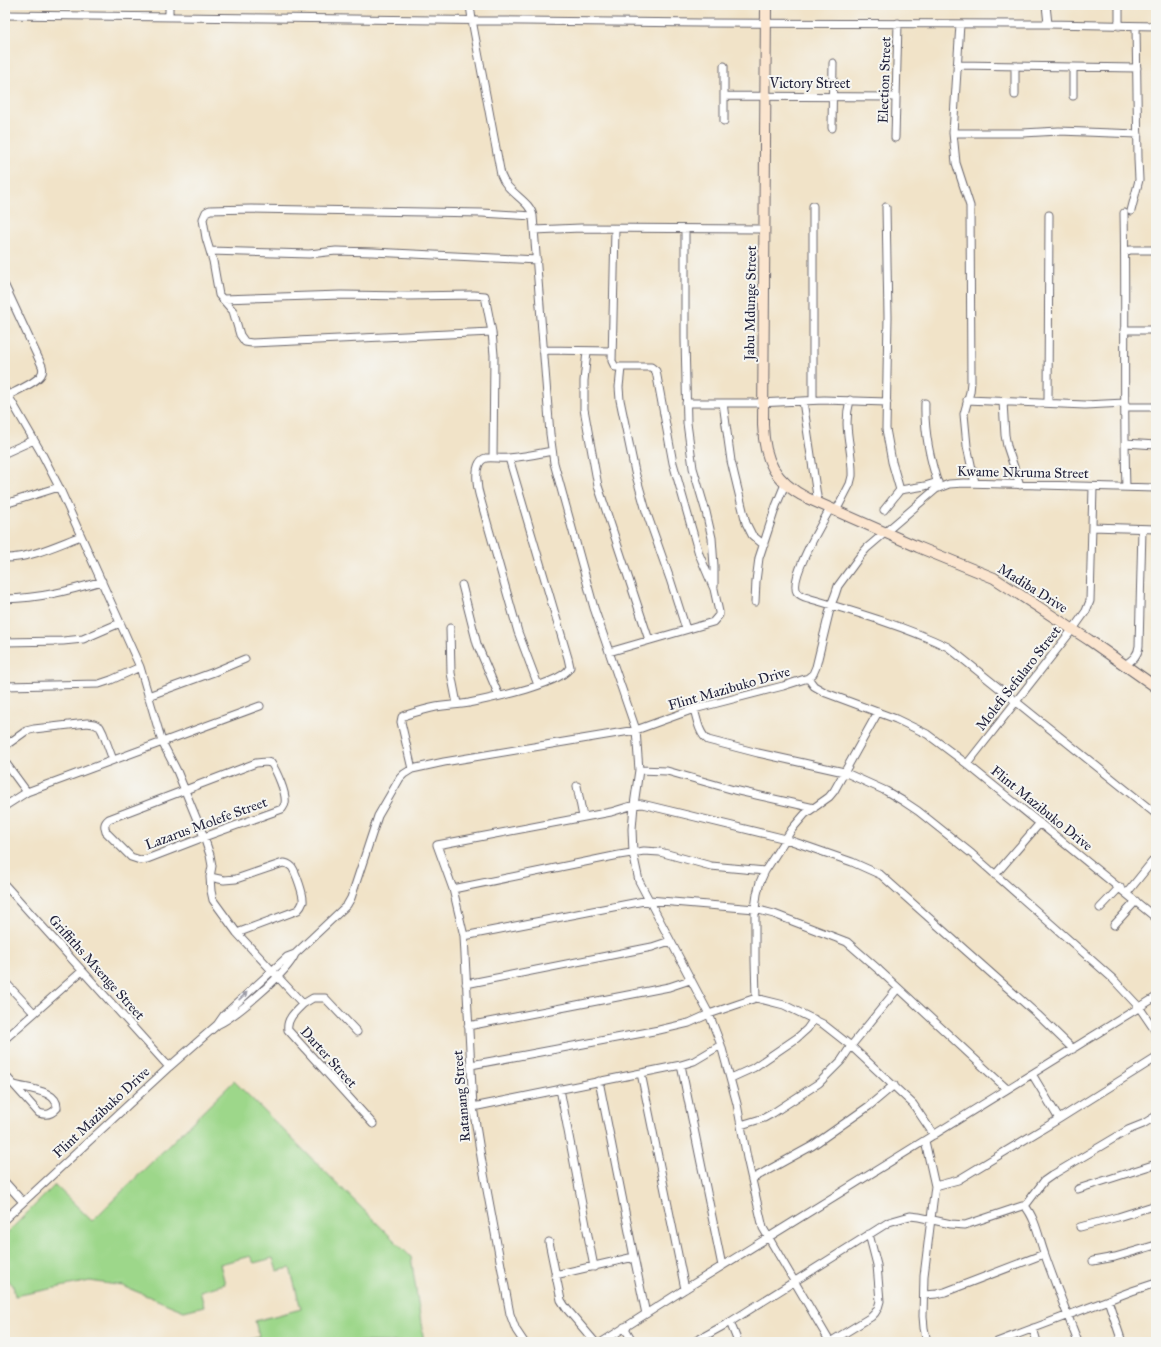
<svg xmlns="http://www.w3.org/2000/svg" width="1161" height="1347" font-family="'IM FELL Great Primer',serif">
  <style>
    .green { fill: #9dd78a; stroke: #607c62 }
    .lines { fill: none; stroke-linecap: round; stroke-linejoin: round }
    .street-casing { stroke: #6a666c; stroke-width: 9 }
    .secondary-casing { stroke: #6a666c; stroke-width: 12 }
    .street { stroke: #fff; stroke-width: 7 }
    .secondary { stroke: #fbe5cf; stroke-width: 10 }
    .oneway { fill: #9c9ca7 }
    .labels { text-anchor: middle; stroke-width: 4; stroke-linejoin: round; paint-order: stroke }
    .street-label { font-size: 14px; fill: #22223b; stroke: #f6f6f2 }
  </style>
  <rect width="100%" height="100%" fill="#f6f6f2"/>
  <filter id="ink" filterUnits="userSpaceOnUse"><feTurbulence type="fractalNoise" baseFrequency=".025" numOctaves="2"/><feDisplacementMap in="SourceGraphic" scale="8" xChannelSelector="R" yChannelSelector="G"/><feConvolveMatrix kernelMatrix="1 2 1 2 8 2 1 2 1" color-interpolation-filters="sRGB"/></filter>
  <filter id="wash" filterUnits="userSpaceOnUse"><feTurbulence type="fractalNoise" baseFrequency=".012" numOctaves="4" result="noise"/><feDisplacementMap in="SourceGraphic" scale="16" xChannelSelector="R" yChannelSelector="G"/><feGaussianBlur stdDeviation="0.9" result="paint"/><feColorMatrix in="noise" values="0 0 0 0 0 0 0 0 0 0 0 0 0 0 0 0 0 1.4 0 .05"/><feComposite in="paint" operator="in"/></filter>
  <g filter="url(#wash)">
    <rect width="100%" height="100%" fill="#f1e3c8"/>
    <!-- green -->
    <path class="green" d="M 234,1081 L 411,1257 L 424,1342 L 241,1342 L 259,1337 L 255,1321 L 301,1309 L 290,1268 L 277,1271 L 273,1258 L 254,1263 L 250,1256 L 220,1264 L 225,1284 L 200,1291 L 204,1306 L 184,1311 L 123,1286 L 90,1281 L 15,1296 L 13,1285 L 5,1278 L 5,1235 L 55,1185 L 92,1221 Z"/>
  </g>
  <g filter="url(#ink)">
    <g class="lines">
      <defs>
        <path id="street" d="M 169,5 L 169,17
          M 470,5 L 472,20 L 501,175 C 507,193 530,200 533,216 L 550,434 L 554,463 L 594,608 L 636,730 L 639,770 L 634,805 L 632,829 L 633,853 L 639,881 L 709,1014 L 721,1045 L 737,1104 L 747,1158 L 763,1228 L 830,1342
          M 1046,5 L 1048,24
          M 5,15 L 699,23 L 1048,24 L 1156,26
          M 960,24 L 953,133 L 956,163 L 970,206 L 971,382 L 970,392 L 964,414 L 967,446 L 975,483
          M 1119,26 L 1119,5
          M 957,65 L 1137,68
          M 724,66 L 724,121
          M 1015,95 L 1015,66
          M 724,96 L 896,97
          M 1073,96 L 1073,67
          M 832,128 L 833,63
          M 953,133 L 1023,133 L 1059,131 L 1138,134
          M 895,138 L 898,23
          M 813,206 L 813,400
          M 886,207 L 888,317 L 886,429 L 892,462 L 900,490
          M 1131,211 L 1139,180 L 1138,159 L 1136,26
          M 1124,213 C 1126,304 1123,396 1126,487
          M 685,229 L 685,339 L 687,423 L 693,468 L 706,512 L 712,538 L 714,566 L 714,586
          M 534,230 L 581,228 L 764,229
          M 210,251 L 309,254 L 336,251 L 373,252 L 537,260
          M 1125,252 L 1130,250 L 1156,250
          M 5,286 L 42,366 C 43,369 43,372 41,375 C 36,383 14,392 5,397
          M 223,299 L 341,295 L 408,296 L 474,295 L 485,296 L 492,332 L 494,355 L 493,458
          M 1124,330 L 1156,330
          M 492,332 L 252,343 L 245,342 L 240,335 L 233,311 L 219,295 L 213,261 L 206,238 L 203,219 L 206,212 L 210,210 L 251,209 L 482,213 L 533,216
          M 543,350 L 612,351
          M 587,351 L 584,381 L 584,409 L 598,486 L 649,640
          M 621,368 L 619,387 L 620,400 L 635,472 L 646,511 L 670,579 L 686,629
          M 5,390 L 42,454 L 59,487 L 140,667 L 162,742 L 177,771 L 204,837 L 210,855 L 212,866 L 210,877 L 211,891 L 213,900 L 237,933 L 303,1004 C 296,1011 286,1019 288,1030 L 373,1124
          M 967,400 L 1085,405 L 1125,403
          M 803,401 L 818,503
          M 1003,402 L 1005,435 L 1007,446 L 1020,485
          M 1048,402 L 1049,215
          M 686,403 L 755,403 L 824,400 L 887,402
          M 723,403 L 731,461 L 746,523 L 752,535 L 764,545
          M 925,403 C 924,433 930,460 939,487
          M 1125,407 L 1156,407
          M 1125,443 L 1156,445
          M 5,453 L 34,440
          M 5,504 L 59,487
          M 830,509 C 822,523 789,578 797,592 C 800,596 804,597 808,598 C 855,612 904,626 948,647 L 1156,814
          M 884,510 L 900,490 L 925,486 L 938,482
          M 836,511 L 850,484 L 852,476 C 853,448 842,430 850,400
          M 1092,527 L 1156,529
          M 5,558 C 31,558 57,545 81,536
          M 462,585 L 477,644 L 499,696
          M 5,599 C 41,598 68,591 102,581
          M 755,602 L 756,581 L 759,558 L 776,506 L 785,484
          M 450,628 L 451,673 L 457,704
          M 5,642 L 63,641 L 83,639 L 120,623
          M 609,652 L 713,622 L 719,615 L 719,612 L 714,589 L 699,554 L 673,463 L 656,371 L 651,367 L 615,367 L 612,361 L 615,229
          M 1125,665 C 1132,660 1138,656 1139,646 L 1142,529
          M 808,678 L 813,674 L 816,667 L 831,605 L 835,595 L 838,586 L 860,556 L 867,548 L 936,489 L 949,484 L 964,483 L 1156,488
          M 538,685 L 518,632 L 481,501 C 478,492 471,462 486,458 C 493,457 501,459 508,458 C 523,457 537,454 552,451
          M 5,686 L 99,684 L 111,680 L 140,667
          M 148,696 L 214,672 L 245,659
          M 694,709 C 697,719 699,734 708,740 L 758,753 L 844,772 L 886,791 L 903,801 L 918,811 L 972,854 L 1112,978 L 1139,1007 L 1156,1032
          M 5,746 L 26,731 L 34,729 L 87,723 L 94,724 L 100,727 L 103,733 L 113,760
          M 5,762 L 27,792
          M 266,762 L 271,763 C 276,770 287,794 285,803 C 285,805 283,807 282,809 L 204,837 L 147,859 L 140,860 L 131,857 L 106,832 C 104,826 104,823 109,819 L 256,763 Z
          M 967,764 L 1076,625 L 1086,611 L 1090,601 L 1093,487
          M 412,769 L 401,722 L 402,717 L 406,715 C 416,712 426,709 436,707 C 447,705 458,705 469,703 C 488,699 563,684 570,667 L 568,658 L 509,458
          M 639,770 L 667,771 L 734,790 L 814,808
          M 577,786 L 583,817
          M 5,806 L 27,792 L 260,706
          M 995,875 L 1040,823
          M 210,877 L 224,880 L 236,879 L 283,863 C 287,863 289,864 292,867 C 296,873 304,895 303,902 C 302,905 300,908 298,910 L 237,933
          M 5,885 L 169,1067
          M 453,889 L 619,855 L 644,851 L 660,852 L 711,866 L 765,871
          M 1127,893 L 1156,857
          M 1100,908 L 1120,887
          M 1114,925 L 1136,901
          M 464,936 L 649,900 L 755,909 L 774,914 L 847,942 L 879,970 L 1007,1089
          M 5,982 L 34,1013
          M 466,984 L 652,947 L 670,941
          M 756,998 L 755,960 L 755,909 L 757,894 L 760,882 L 765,871 L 792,829 L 805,814 L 829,797 L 834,791 L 878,712
          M 303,1004 L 313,998 L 325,998 L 357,1032
          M 217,1025 C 235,1017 288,972 295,954 L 347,905 L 351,898 L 378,816 L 400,778 L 404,774 L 412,769 L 444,762 L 636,730 L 694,709 L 783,686 L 808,678 L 814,686 L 826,693 L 896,719 L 927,734 L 967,764 L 1156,918
          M 468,1026 L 669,987 L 690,980
          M 5,1039 L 82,971
          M 471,1065 L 659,1030 L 689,1023 L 709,1014 L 756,998 L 784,1005 L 823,1024 L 851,1046 L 913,1104 L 934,1135
          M 681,1065 L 722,1266
          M 641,1073 L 685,1289
          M 1032,1074 L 1059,1119
          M 5,1075 L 39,1113 C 47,1116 52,1114 57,1108 C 58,1090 27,1089 15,1085
          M 731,1078 L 753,1068 L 797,1038 L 807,1029 L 814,1019
          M 599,1081 L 634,1257 L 646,1314
          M 560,1089 L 594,1267
          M 473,1107 L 681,1065 L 694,1061 L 721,1045
          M 741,1125 L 764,1118 L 773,1113 L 819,1083 L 841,1061 L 851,1046 L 898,988
          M 925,1141 L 935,1186 L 924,1276 L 923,1316 L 924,1328 L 927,1342
          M 752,1179 L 812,1146 L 869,1106 L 894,1085
          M 5,1182 L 23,1202
          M 935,1186 L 958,1180 L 1059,1119 L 1156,1058
          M 1078,1189 L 1156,1164
          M 1025,1206 L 1044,1181 L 1054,1174 L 1128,1130 L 1143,1124 L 1156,1116
          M 5,1219 L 169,1067 L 217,1025 L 224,1015 L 273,970 L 287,957 L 295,954
          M 1080,1227 L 1118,1217 L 1156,1205
          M 549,1242 L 561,1300 L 566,1308 L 595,1342
          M 1093,1261 L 1115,1257 L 1156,1245
          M 555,1275 L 634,1257
          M 924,1295 L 937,1294 L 945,1292 L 1044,1254
          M 1108,1300 L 1122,1342
          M 730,1322 L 738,1342
          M 624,1327 L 633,1342
          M 1033,1328 L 1037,1342
          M 524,1342 L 516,1330 L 510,1314 L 482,1163 L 473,1107 L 464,936 L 453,889 L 437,845 L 611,812 L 634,805 L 642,804 L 786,839 L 852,862 L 881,875 L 1038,1015 L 1073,1049
          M 602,1342 L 685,1289 L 1156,997
          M 694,1342 L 730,1322 L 889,1222 L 910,1216 L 919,1217 L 951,1224 L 965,1225 L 1022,1206 L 1025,1206 C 1036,1219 1039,1239 1045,1255 C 1055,1284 1067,1313 1078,1342
          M 830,1342 L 871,1317 L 875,1313 L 878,1308 L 880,1301 L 877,1265 L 869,1234
          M 997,1342 L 1132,1291 L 1156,1283"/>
        <path id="secondary" d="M 766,5 L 763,425 C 764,460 775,482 807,498 L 918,547 L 994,578 L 1089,640 L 1156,687"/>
      </defs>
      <!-- street casing -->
      <use href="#street" class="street-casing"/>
      <!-- secondary casing -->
      <use href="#secondary" class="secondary-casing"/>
      <!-- street -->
      <use href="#street" class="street"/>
      <!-- secondary -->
      <use href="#secondary" class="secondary"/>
    </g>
    <!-- one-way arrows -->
    <defs><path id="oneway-solid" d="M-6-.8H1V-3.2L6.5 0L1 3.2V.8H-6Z"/></defs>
    <use class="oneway" href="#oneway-solid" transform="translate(243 996) rotate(-43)"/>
  </g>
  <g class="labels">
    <!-- street labels -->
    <g class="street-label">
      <text transform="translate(884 80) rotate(-88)" y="5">Election Street</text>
      <text x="810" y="88">Victory Street</text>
      <text transform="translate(750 303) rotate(-89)" y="5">Jabu Mdunge Street</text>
      <text transform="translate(1023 472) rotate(1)" y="5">Kwame Nkruma Street</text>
      <text transform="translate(1033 588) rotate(32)" y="5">Madiba Drive</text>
      <text transform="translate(1018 678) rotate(-52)" y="5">Molefi Sefularo Street</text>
      <text transform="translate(729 688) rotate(-16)" y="5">Flint Mazibuko Drive</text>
      <text transform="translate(1042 808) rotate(39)" y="5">Flint Mazibuko Drive</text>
      <text transform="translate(206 823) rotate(-20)" y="5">Lazarus Molefe Street</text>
      <text transform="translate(97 967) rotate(48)" y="5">Griffiths Mxenge Street</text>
      <text transform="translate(329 1057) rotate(48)" y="5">Darter Street</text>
      <text transform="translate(461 1096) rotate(-95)" y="5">Ratanang Street</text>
      <text transform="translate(101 1112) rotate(-43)" y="5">Flint Mazibuko Drive</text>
    </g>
  </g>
  <!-- margin -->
  <rect width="1161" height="1347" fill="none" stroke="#f6f6f2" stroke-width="20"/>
</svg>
